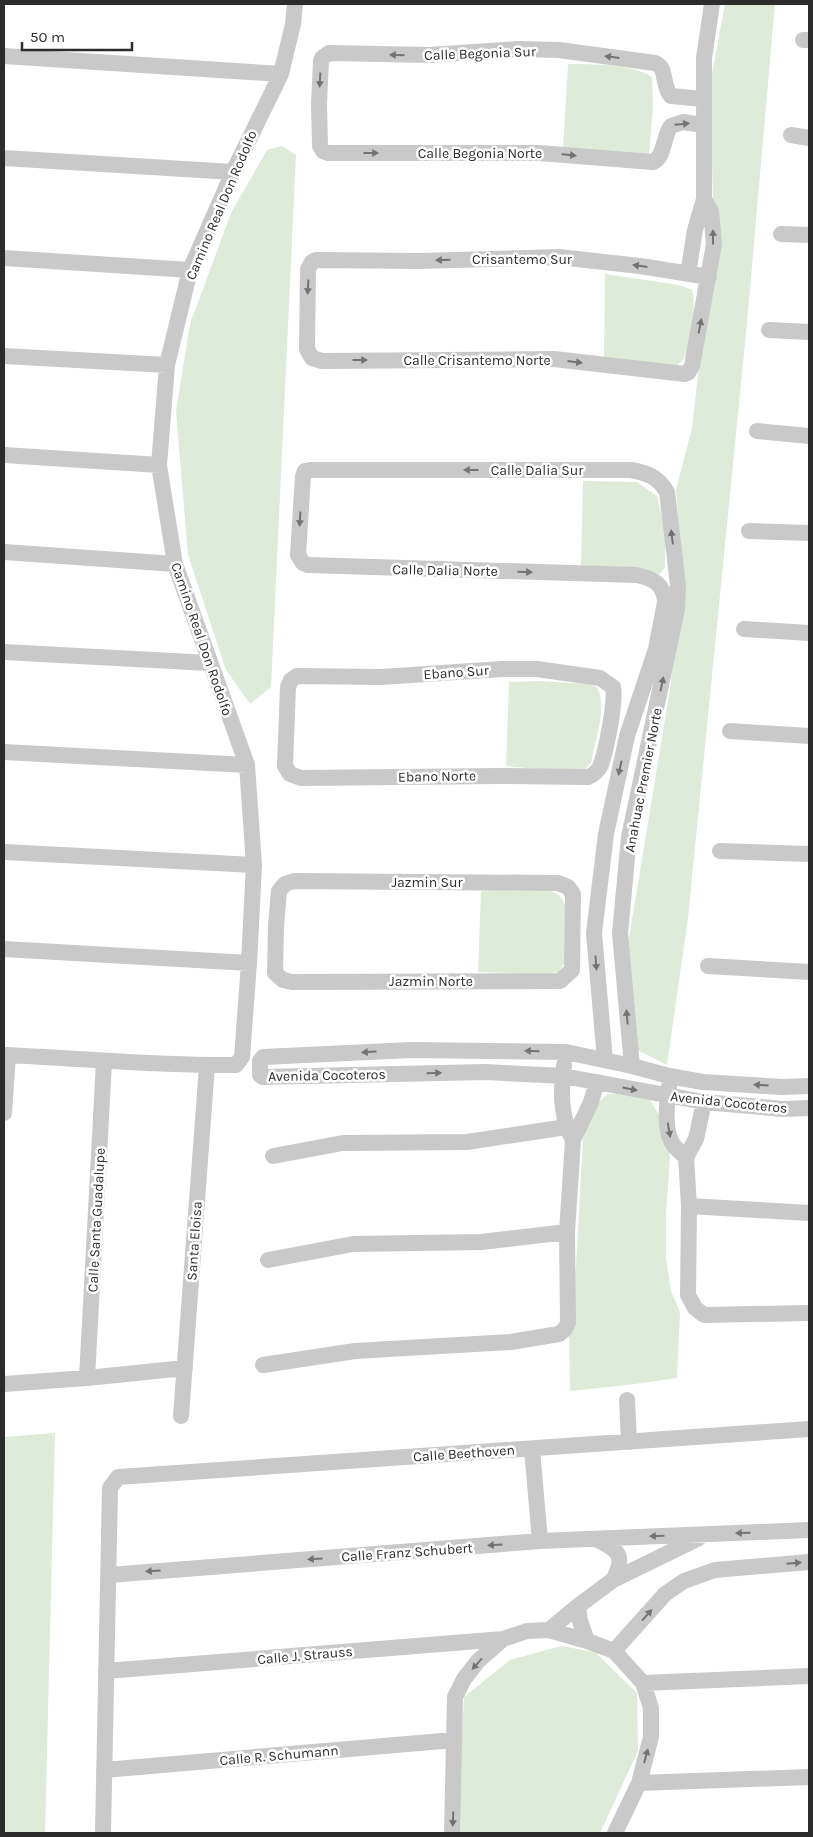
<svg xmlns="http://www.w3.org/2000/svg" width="813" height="1837" font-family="Karla,sans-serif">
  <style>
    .green { fill: #deebd8 }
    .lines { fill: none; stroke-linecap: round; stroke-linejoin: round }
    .minor { stroke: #c9c9c9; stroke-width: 16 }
    .oneway { fill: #737373 }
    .labels { text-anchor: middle; stroke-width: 5; stroke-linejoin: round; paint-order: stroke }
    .street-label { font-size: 14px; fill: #2c2c2c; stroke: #fff }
  </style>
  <rect width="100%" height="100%" fill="#fff"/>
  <!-- green -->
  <path class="green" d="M 725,4 L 775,4 L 747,323 L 688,918 L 667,1065 L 637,1050 L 626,956 L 670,689 L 683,577 L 676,490 L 692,428 L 714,235 L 710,85 Z
    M 568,64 C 591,64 633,64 652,77 L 653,108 L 649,154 L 563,148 Z
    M 282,146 L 296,155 L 271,687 L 250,704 L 226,670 L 188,555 L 176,411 L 190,324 L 231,213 L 267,150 Z
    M 605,274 L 679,285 L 692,290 C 697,306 691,339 685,356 C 684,360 680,362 678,365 L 651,367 L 604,357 Z
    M 583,481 L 637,482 L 657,496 L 665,531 L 665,567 L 660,574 L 581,565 Z
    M 540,681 L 588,684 L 597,687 C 608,707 595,740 591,763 L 585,769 L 575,772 L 506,766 L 509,682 Z
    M 549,890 L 560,896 L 565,905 L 565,962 L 559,972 L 545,974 L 478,972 L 481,891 Z
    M 608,1094 L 618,1094 L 650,1100 L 664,1123 L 670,1158 L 666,1213 L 666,1258 L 671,1291 L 680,1312 L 677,1378 L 628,1385 L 570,1391 L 569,1333 L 576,1266 L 583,1139 L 594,1106 Z
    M 55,1433 L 45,1833 L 4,1833 L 4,1437 Z
    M 561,1646 L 595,1652 L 637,1693 L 638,1751 L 600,1833 L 457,1833 L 464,1697 L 510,1660 Z"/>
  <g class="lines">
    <!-- minor -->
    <path class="minor" d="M 803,40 L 809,40
      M 4,56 L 281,74
      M 703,99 L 671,96 C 661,85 668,68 655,63 L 559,50 L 518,49 L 430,55 L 329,53 L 322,58 L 321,61 L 319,104 L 320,146 L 323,151 L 328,153 L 539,153 L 653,162 C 665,157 663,136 671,126 L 683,122 L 703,125
      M 791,135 L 809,138
      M 4,158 L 233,172
      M 704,199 L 711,211 L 714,244 L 692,366 L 688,373 L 685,374 L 554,359 L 322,361 L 312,358 L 307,349 L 308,269 L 312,262 L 316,260 L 418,261 L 559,257 L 640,266 L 709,277
      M 781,234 L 809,235
      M 4,258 L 190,270
      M 688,274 L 695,230 L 704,199 L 704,58 L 712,4
      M 769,330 L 809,332
      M 4,356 L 167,365
      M 757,431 L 809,436
      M 4,455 L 159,465
      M 749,531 L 809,533
      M 4,552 L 175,564
      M 744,629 L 809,633
      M 4,652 L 209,663
      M 502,669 L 537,669 L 600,678 L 613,687 C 616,702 606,752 600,767 C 597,772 593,775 588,777 L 499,776 L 301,778 L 290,774 L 285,766 L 288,687 L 291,680 L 297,676 L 381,677 Z
      M 730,731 L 809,736
      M 4,752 L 247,765
      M 720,851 L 809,854
      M 4,852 L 254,865
      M 294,881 L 558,883 L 568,887 L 573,894 L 572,970 L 560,981 L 292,982 L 283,980 L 275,973 L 276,926 L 279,891 L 285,884 Z
      M 4,949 L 249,963
      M 708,966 L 809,972
      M 4,1055 C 81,1058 158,1066 236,1065 L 242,1057 L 249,963 L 254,865 L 247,765 L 175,564 L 159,465 L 167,365 L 190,270 L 233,172 L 281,74 L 293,24 L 295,4
      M 605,1060 L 594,933 L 606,834 L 627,736 L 656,649 L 665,602 C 664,583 652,578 636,575 L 308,565 L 303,563 L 298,555 L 303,476 L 305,471 L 310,470 L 631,470 C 648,473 658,477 667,492 L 678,585 L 677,609 L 629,837 L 620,933 L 632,1066
      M 564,1065 C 561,1090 560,1113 571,1136
      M 669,1086 C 667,1103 663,1131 674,1146 C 678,1150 682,1154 686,1157
      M 809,1086 L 782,1087 L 703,1082 L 669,1076 L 632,1066 L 566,1052 L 411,1050 L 263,1057 L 260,1061 L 260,1075 L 263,1077 L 485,1072 L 563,1076 L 704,1102 L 783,1109 L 809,1108
      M 704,1102 L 696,1139 L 686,1157 L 689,1206 L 688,1295 L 695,1308 L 704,1315 L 809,1313
      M 4,1113 L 8,1055
      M 273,1156 L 343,1143 L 467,1142 L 566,1127 L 579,1128
      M 689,1206 L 809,1213
      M 268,1260 L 353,1244 L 481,1242 L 567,1232
      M 263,1365 L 355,1351 L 511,1342 L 559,1334 L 565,1329 L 568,1323 L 567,1232 L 573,1140 L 591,1102 L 597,1082
      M 87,1378 L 104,1062
      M 4,1384 L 87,1378 L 185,1368
      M 627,1400 L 629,1442
      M 181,1416 L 207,1066
      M 532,1449 L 540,1541
      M 596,1539 C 619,1550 626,1556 613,1580
      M 109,1575 L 540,1541 L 809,1530
      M 578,1606 L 580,1621 L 587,1641
      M 549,1630 L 578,1606 L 613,1580 L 699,1538
      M 614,1651 L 665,1594 L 684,1581 L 715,1570 L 809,1562
      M 106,1671 L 503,1639
      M 643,1683 L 809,1676
      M 104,1770 L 454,1740
      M 639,1783 L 809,1777
      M 103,1833 L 110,1488 L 118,1477 L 809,1429
      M 452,1833 L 455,1697 L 464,1679 L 478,1661 L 503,1639 L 527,1631 L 549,1630 L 587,1641 L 614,1651 L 643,1683 L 651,1708 L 651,1737 L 639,1783 L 615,1833"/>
  </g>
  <!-- one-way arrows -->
  <defs><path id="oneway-solid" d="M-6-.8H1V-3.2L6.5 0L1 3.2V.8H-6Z" transform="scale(1.25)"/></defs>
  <g class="oneway">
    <use href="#oneway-solid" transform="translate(397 55) rotate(-179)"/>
    <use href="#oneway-solid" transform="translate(612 57) rotate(-173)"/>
    <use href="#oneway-solid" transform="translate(320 80) rotate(93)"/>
    <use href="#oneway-solid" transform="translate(682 124) rotate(-5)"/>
    <use href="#oneway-solid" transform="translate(371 153)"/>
    <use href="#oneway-solid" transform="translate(569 155) rotate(5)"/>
    <use href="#oneway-solid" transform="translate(713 237) rotate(-90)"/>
    <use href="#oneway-solid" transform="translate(443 260) rotate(178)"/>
    <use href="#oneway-solid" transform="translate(640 266) rotate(-172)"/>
    <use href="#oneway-solid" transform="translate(308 287) rotate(93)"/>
    <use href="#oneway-solid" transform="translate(700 326) rotate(-79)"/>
    <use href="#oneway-solid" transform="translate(360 360)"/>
    <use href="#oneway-solid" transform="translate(575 362) rotate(7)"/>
    <use href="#oneway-solid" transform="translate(471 470) rotate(180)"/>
    <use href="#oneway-solid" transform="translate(300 519) rotate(93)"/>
    <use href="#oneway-solid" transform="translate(672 537) rotate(-97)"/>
    <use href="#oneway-solid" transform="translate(525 572) rotate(1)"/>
    <use href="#oneway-solid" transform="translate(662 684) rotate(-78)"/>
    <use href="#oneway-solid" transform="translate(620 768) rotate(102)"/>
    <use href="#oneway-solid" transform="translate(596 963) rotate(86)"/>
    <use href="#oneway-solid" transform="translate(627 1017) rotate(-95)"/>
    <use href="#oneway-solid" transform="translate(532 1051) rotate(-179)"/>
    <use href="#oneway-solid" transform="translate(369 1052) rotate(177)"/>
    <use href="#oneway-solid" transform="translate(434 1073) rotate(-1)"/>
    <use href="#oneway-solid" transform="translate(761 1085) rotate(-176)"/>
    <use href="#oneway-solid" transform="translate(630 1089) rotate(11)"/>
    <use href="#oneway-solid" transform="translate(669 1130) rotate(80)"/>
    <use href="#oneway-solid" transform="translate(743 1533) rotate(178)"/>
    <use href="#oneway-solid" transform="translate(657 1536) rotate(178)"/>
    <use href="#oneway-solid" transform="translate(495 1545) rotate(176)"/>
    <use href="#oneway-solid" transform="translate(315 1559) rotate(176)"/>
    <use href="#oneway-solid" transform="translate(794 1563) rotate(-5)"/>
    <use href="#oneway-solid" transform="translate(153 1571) rotate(176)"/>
    <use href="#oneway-solid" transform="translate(647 1615) rotate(-48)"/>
    <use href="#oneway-solid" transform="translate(477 1664) rotate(132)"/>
    <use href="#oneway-solid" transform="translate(646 1756) rotate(-75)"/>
    <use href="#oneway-solid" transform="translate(453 1819) rotate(92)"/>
  </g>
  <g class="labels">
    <!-- street labels -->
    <g class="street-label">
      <text transform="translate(480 53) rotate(-2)" y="5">Calle Begonia Sur</text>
      <text x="480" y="158">Calle Begonia Norte</text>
      <text transform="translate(221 205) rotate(-67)" y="5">Camino Real Don Rodolfo</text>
      <text x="522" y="264">Crisantemo Sur</text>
      <text x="477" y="365">Calle Crisantemo Norte</text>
      <text x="537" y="475">Calle Dalia Sur</text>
      <text transform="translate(445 570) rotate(1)" y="5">Calle Dalia Norte</text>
      <text transform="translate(202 639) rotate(71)" y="5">Camino Real Don Rodolfo</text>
      <text transform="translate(456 672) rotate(-4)" y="5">Ebano Sur</text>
      <text transform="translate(437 776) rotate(-1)" y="5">Ebano Norte</text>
      <text transform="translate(643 780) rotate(-79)" y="5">Anahuac Premier Norte</text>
      <text x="427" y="887">Jazmin Sur</text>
      <text x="431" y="986">Jazmin Norte</text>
      <text transform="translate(327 1075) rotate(-1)" y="5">Avenida Cocoteros</text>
      <text transform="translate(729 1102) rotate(6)" y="5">Avenida Cocoteros</text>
      <text transform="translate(96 1220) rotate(-87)" y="5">Calle Santa Guadalupe</text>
      <text transform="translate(194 1241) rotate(-86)" y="5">Santa Eloisa</text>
      <text transform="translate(464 1453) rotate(-4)" y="5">Calle Beethoven</text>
      <text transform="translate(407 1552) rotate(-4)" y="5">Calle Franz Schubert</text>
      <text transform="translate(305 1655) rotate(-5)" y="5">Calle J. Strauss</text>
      <text transform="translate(279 1755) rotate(-5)" y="5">Calle R. Schumann</text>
    </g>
  </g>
  <!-- border -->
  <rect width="813" height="1837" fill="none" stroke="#2c2c2c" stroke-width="10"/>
  <!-- scale -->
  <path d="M22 42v8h110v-8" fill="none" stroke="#2c2c2c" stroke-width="2.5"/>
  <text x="30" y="42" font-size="15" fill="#2c2c2c" stroke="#ffffff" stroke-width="4" paint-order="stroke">50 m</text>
</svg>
